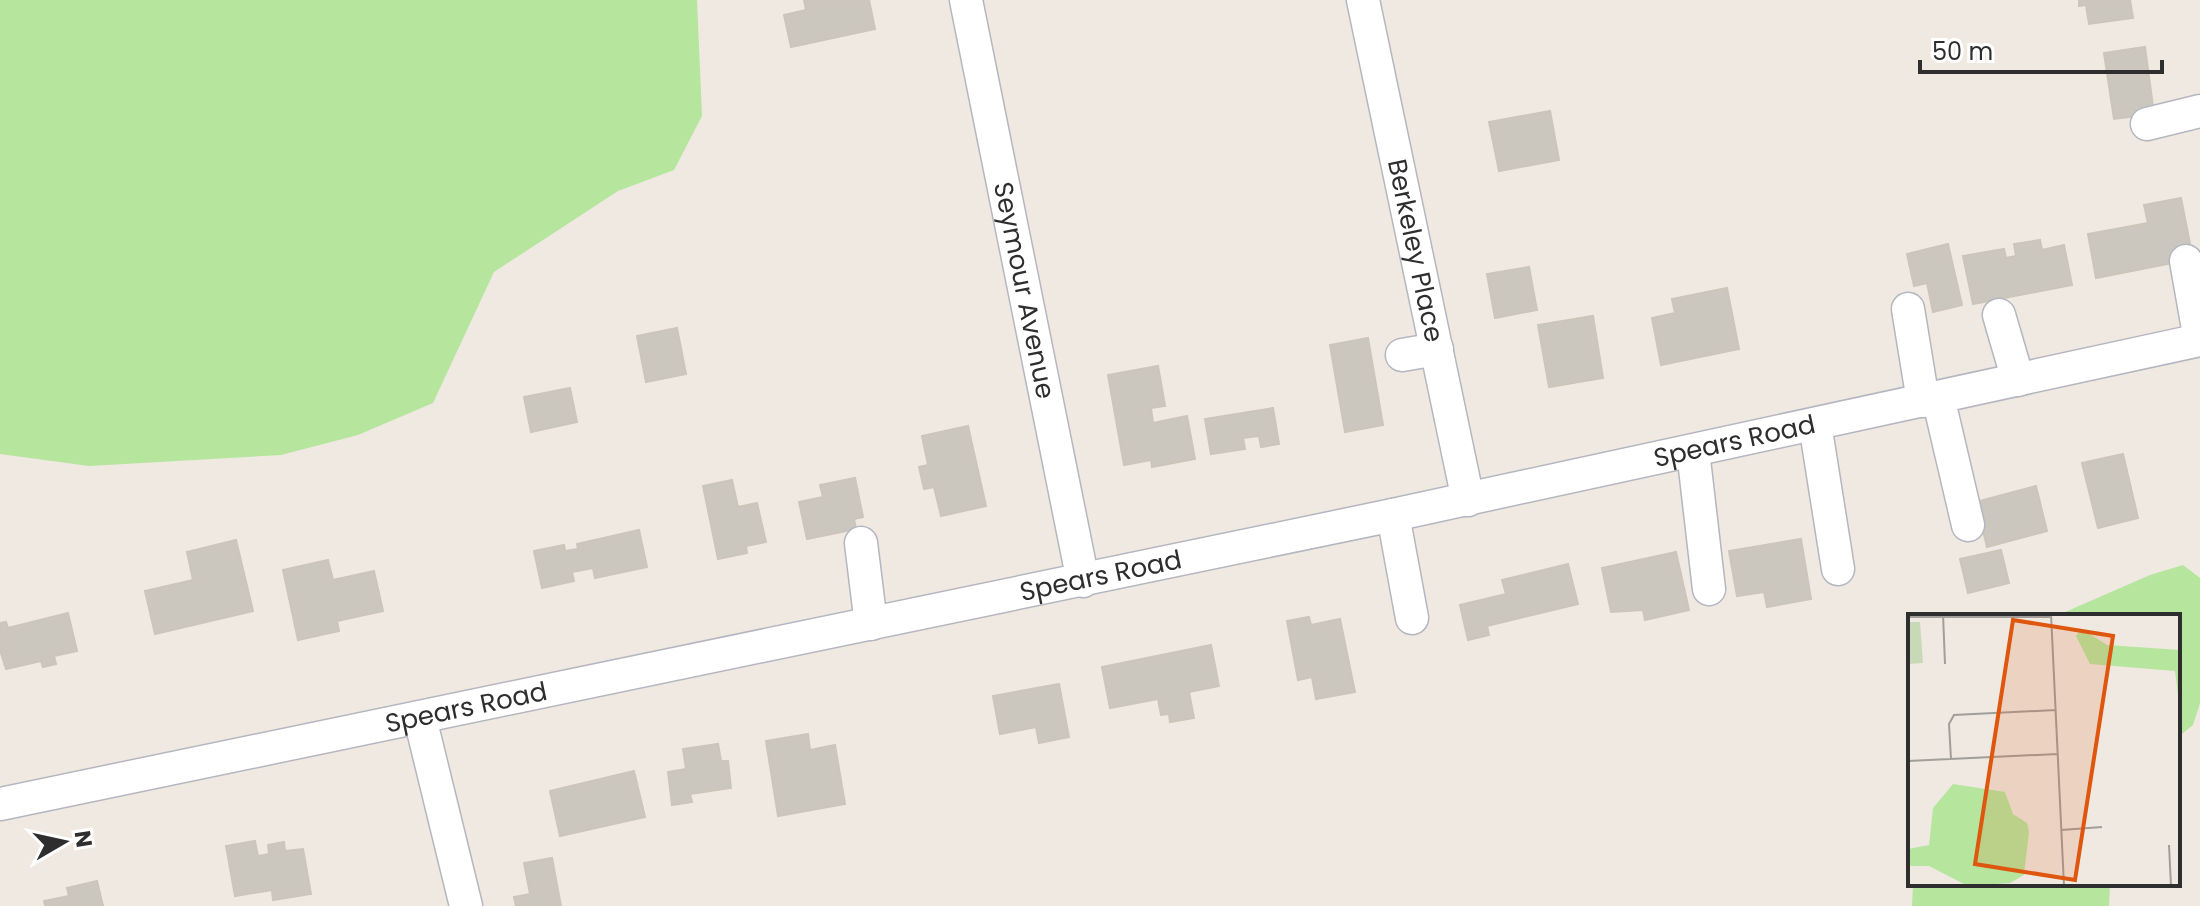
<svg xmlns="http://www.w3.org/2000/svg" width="2200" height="906" font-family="Poppins,sans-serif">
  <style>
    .green { fill: #b6e59e }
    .building { fill: #cbc7bf; stroke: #cbc5ba; stroke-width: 2 }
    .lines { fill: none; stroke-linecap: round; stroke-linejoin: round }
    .minor-casing { stroke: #b4b7c1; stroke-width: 35 }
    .minor { stroke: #fff; stroke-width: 32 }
    .labels { text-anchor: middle; stroke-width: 6; stroke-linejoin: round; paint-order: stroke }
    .street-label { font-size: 26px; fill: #2e2e2e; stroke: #fff }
    .inset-road { fill: none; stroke: #a29e99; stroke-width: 2 }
    .view { fill: #df570e; fill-opacity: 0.15; stroke: #df570e; stroke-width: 4 }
    .inset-edge { fill: none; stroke: #2e2e2e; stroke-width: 4 }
  </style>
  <rect width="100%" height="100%" fill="#efe9e1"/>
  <!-- green -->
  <path class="green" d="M 0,0 L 697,0 L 702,116 L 674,170 L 618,191 L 494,272 L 433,403 L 358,435 L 281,455 L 89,466 L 0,454 Z
    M 2183,565 L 2200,578 L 2200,703 L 2193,725 L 2178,737 L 2178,616 L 2056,616 L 2150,575 Z
    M 1913,884 L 2110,884 L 2109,906 L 1912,906 Z"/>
  <!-- building -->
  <path class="building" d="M 804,0 L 869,0 L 875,29 L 791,47 L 784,15 L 806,10 Z
    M 2079,0 L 2130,0 L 2133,18 L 2089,24 L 2086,5 L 2079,6 Z
    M 2145,47 L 2154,114 L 2114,119 L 2104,53 Z
    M 1550,111 L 1559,160 L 1499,171 L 1489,122 Z
    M 2181,198 L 2193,259 L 2096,278 L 2088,234 L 2148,223 L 2144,205 Z
    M 2040,240 L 2042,250 L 2064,245 L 2072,285 L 1973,304 L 1963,256 L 2004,249 L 2006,258 L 2016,256 L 2014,244 Z
    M 1948,244 L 1962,305 L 1933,312 L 1927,283 L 1914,286 L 1907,254 Z
    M 1529,267 L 1537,310 L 1495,318 L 1487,274 Z
    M 1727,288 L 1739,349 L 1661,365 L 1652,318 L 1675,313 L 1672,299 Z
    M 1593,316 L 1603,378 L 1549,387 L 1538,325 Z
    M 677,328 L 686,374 L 646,382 L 637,336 Z
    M 1368,338 L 1383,425 L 1345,432 L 1330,345 Z
    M 1158,366 L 1165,406 L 1151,408 L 1153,423 L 1187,416 L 1195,459 L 1152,467 L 1151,460 L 1124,465 L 1108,375 Z
    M 570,388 L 577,422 L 531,432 L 524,397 Z
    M 1273,408 L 1279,444 L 1261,447 L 1259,436 L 1243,438 L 1245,449 L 1211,454 L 1205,419 Z
    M 968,426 L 986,506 L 941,516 L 934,487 L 924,489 L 919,467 L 928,465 L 922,436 Z
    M 2123,454 L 2138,518 L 2098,528 L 2082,463 Z
    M 855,478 L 863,517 L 854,519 L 856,529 L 807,539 L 799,502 L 823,497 L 820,485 Z
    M 732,480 L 738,507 L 757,503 L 766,542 L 746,546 L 747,553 L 718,559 L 703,486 Z
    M 2036,486 L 2047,531 L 1987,547 L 1976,502 Z
    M 639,530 L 647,567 L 595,578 L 593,568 L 572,572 L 574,581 L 542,588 L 534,551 L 564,545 L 565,551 L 578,549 L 577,544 Z
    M 1801,539 L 1811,599 L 1767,607 L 1764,592 L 1737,596 L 1729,551 Z
    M 236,540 L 253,611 L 155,634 L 145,591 L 193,580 L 187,552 Z
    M 2001,550 L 2009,583 L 1968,593 L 1960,559 Z
    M 1676,552 L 1689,610 L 1645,620 L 1643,610 L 1611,612 L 1602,568 Z
    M 328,560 L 333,580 L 374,571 L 383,611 L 337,621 L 339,631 L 298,640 L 283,570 Z
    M 1568,564 L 1578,604 L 1487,626 L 1489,635 L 1468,640 L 1460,605 L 1506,594 L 1502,580 Z
    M 68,613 L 77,651 L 54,656 L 56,664 L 43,667 L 41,661 L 6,669 L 0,650 L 0,623 L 6,622 L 8,628 Z
    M 1309,617 L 1311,625 L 1340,619 L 1355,692 L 1316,699 L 1312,677 L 1298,680 L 1287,621 Z
    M 1211,645 L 1219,686 L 1189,692 L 1194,718 L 1170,722 L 1169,714 L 1161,715 L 1158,699 L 1110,708 L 1102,667 Z
    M 1059,684 L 1069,737 L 1039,743 L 1036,727 L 1000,734 L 993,696 Z
    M 808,734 L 810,750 L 835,745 L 845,804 L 778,816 L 766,741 Z
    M 718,744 L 721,761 L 728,761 L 731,788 L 690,794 L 692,802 L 672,805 L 668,772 L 686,769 L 683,749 Z
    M 634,771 L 645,817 L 560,836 L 550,791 Z
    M 255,841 L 258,856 L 269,854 L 268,845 L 284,842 L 285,851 L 303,849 L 311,894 L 273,900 L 272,890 L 235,896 L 226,846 Z
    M 552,858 L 561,906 L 516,906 L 514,897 L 530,894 L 524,863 Z
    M 97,881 L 103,906 L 45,906 L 44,901 L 69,896 L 67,888 Z"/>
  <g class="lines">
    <defs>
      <g id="minor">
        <path id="s1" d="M 966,0 L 1083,581"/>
        <path id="s2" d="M 1363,0 L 1468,500"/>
        <path d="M 2147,124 L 2200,111"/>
        <path d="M 2186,261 L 2200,340"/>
        <path d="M 1908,309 L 1923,401"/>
        <path d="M 1999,315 L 2018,380"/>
        <path d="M 1402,355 L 1437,349"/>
        <path d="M 1938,397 L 1968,525"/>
        <path d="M 1815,424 L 1838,569"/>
        <path d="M 1693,451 L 1709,589"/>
        <path d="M 1393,515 L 1412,618"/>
        <path d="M 861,543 L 871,624"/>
        <path d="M 420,718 L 466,906"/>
        <path id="s3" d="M 0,804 L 1393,515 L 2200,340"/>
      </g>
    </defs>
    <!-- minor casing -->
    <use href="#minor" class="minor-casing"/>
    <!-- minor -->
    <use href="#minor" class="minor"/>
  </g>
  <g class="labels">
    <!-- street labels -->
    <g class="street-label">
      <text dy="9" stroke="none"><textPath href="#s2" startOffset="256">Berkeley Place</textPath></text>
      <text dy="9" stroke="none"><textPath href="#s1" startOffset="296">Seymour Avenue</textPath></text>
      <text dy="9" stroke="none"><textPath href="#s3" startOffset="1772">Spears Road</textPath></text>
      <text dy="9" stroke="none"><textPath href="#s3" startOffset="1124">Spears Road</textPath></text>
      <text dy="9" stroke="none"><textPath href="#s3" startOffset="476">Spears Road</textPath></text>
    </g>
  </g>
  <!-- overview -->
  <g transform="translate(1908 614)">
    <rect width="272" height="272" fill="#efe9e1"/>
    <path d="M 174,15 L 199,31 L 272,36 L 272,96 L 267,57 L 182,50 L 168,22 ZM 45,170 L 97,178 L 105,200 L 119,209 L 121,218 L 116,261 L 102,269 L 60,272 L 21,252 L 0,252 L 0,235 L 21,231 L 25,194 Z" fill="#b6e59e"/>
    <path d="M 0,8 L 12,8 L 15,49 L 0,50 Z" fill="#c8d9b8"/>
    <path class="inset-road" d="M 35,0 L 37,50M 143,0 L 156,272M 0,3 L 142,3M 43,145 L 41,110 L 46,101 L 148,96M 0,147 L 150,140M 153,216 L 194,213M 261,231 L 263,272M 218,272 L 272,271"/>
    <path class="view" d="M 105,6 L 205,22 L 167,266 L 67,250 Z"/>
    <rect width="272" height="272" class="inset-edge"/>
  </g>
  <!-- north arrow -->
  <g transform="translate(64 842) rotate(81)" stroke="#ffffff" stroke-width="6" paint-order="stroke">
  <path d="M0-6L14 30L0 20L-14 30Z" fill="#2e2e2e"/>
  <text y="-12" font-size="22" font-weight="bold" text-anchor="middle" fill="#2e2e2e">N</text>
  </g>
  <!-- scale -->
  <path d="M1920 60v12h242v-12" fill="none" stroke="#2e2e2e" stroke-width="4"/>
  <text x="1932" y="60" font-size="24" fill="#2e2e2e" stroke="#ffffff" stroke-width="6" paint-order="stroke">50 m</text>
</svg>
